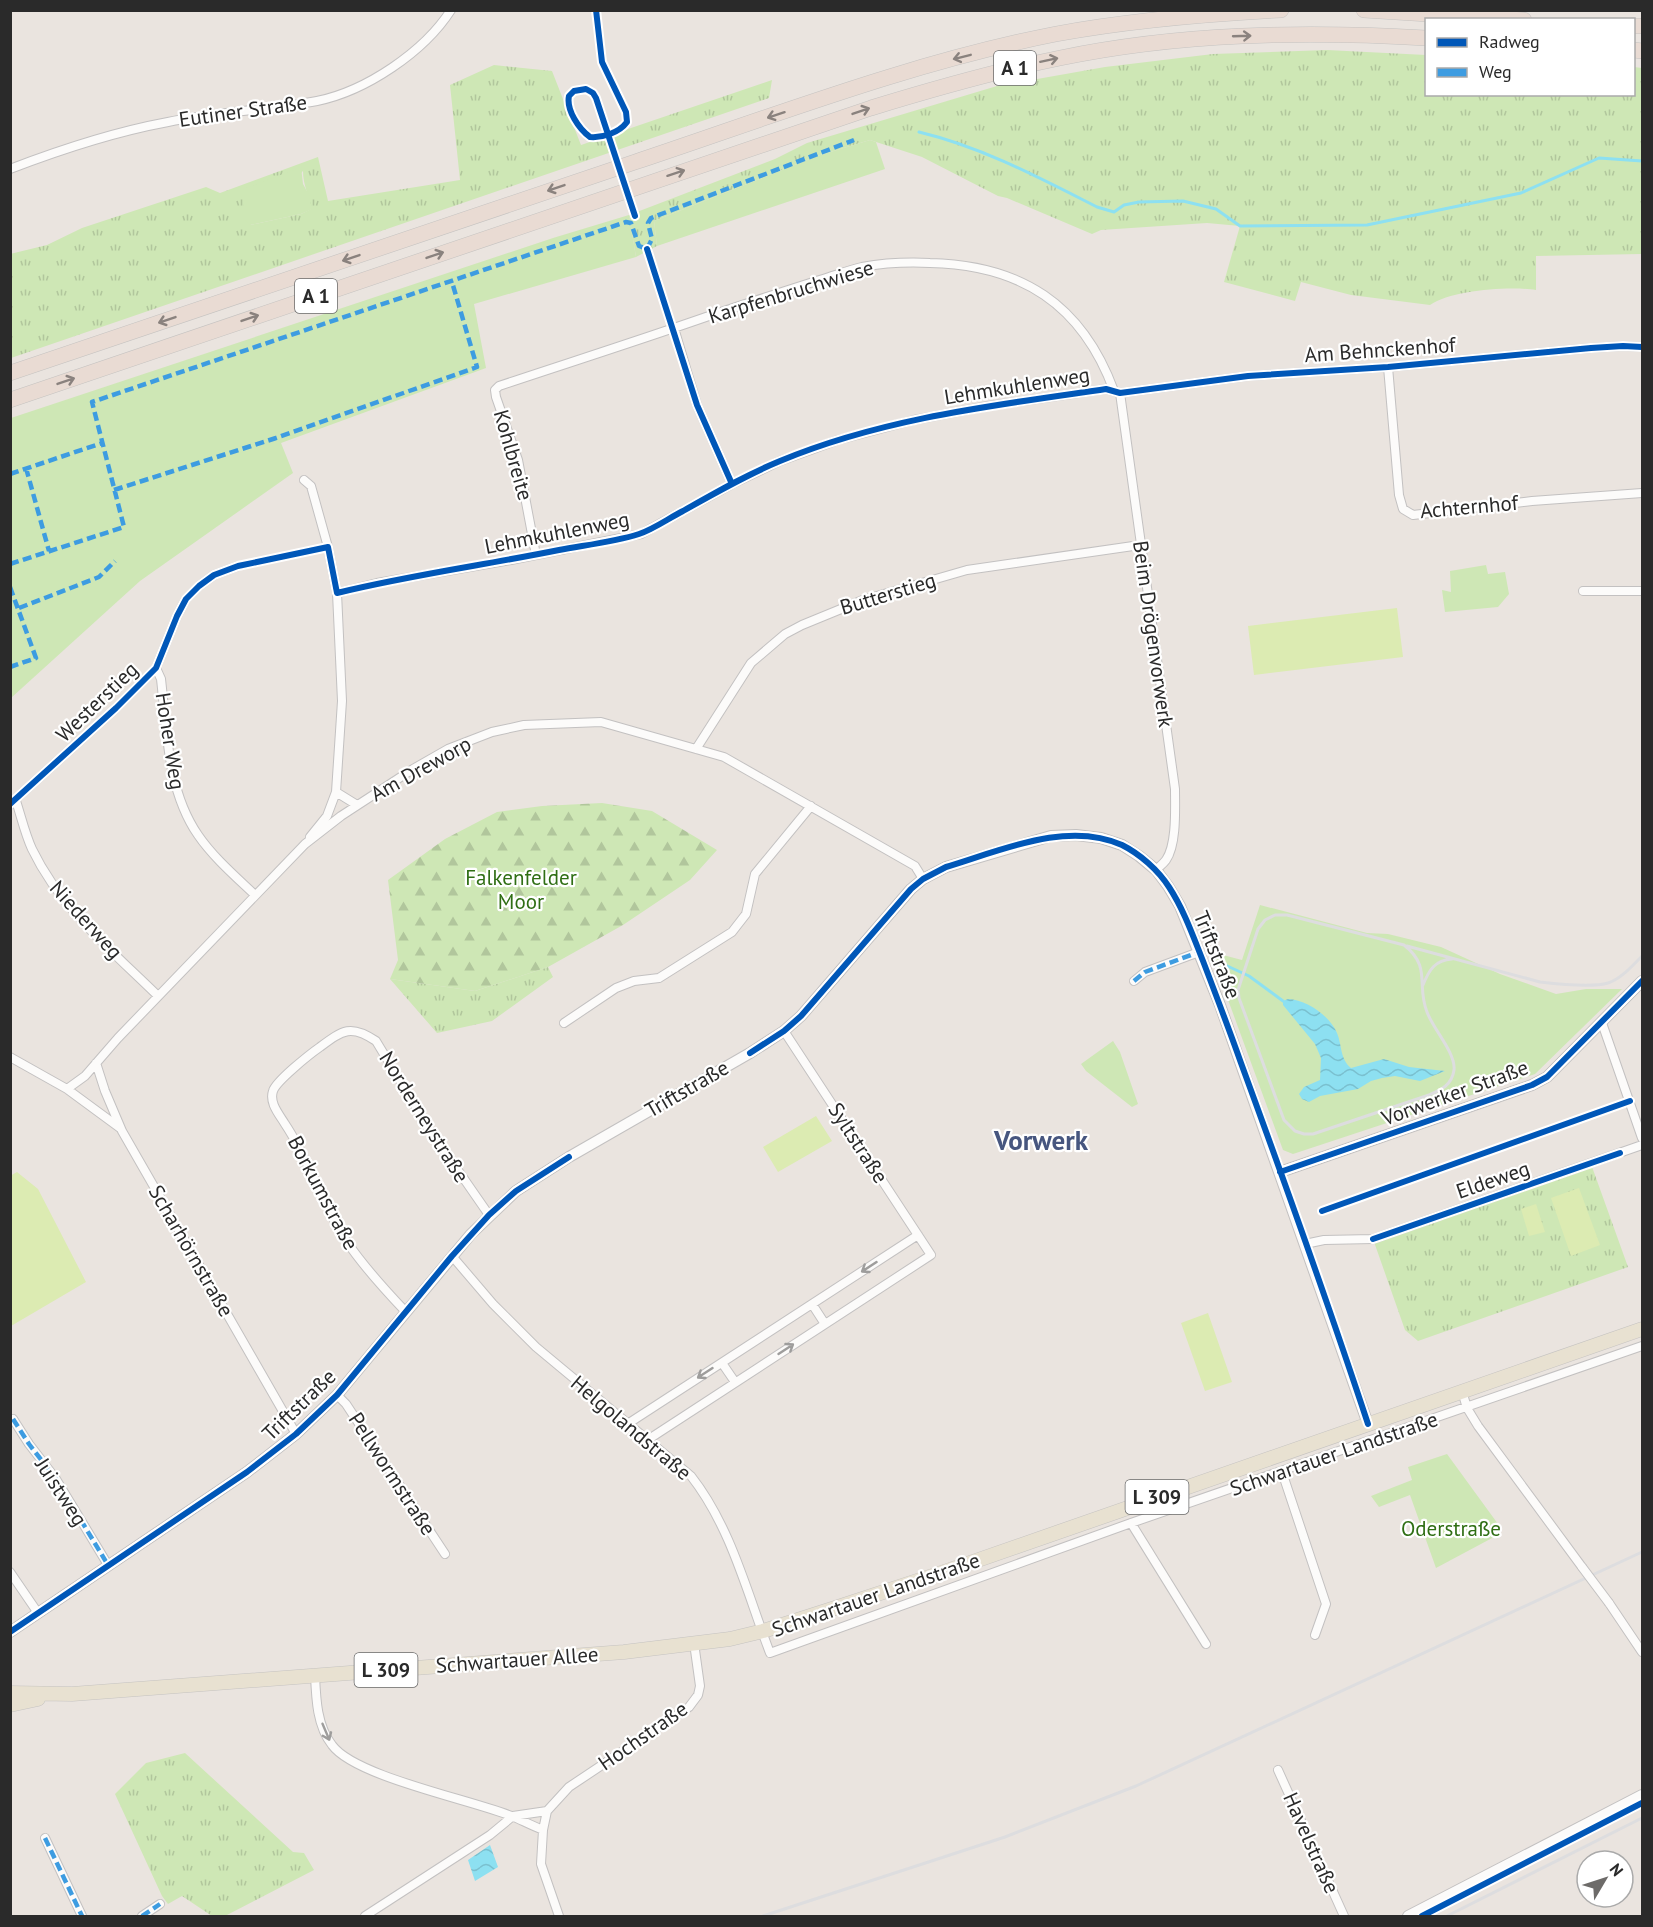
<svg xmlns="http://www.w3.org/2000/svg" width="1653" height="1927" font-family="'PT Sans',sans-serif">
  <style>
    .grass { fill: url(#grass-tufts); fill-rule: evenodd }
    .forest { fill: url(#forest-firs) }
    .park { fill: #cee7b5 }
    .pitch { fill: #dcebb2 }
    .water { fill: url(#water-waves) }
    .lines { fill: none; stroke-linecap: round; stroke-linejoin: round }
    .stream { stroke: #8de0f1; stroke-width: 3 }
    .minor-casing { stroke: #c3c1c1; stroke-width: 10 }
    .tertiary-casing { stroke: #c3c1c1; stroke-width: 12 }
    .primary-casing { stroke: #c5c3c1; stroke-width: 15 }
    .motorway-casing { stroke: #c5c3c1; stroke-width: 16 }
    .minor { stroke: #fcfbfa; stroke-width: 8 }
    .tertiary { stroke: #fcfbfa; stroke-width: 10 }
    .primary { stroke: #e8e1d1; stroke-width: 14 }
    .motorway { stroke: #e9dbd3; stroke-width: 15 }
    .rail { stroke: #dddddf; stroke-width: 3 }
    .minor-bridge-casing { stroke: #c3c1c1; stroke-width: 10; stroke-linecap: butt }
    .minor-bridge { stroke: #fcfbfa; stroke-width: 8 }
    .quiet { stroke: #3d9ce1; stroke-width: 4.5; stroke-dasharray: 9 4.5; stroke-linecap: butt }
    .cycleway-casing { stroke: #fff; stroke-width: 10 }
    .cycleway { stroke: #0057b8; stroke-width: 6 }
    .oneway { stroke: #8a827e }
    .oneway2 { stroke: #9e9d9c }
    .labels { text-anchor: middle; stroke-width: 4.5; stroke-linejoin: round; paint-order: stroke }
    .shield { fill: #fff; stroke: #6a6a6a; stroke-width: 1.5 }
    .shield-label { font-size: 20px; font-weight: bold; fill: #2a2a2a }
    .street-label { font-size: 21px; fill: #2a2a2a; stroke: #fff }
    .park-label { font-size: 21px; fill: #2f6e14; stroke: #fff }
    .district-label { font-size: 27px; font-weight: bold; fill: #47567f; stroke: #fff }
  </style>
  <defs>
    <pattern id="grass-tufts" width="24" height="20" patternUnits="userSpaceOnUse" patternTransform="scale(1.5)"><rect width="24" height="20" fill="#cee7b5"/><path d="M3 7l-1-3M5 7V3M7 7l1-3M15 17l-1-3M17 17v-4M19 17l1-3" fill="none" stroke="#b1c69c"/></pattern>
    <pattern id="forest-firs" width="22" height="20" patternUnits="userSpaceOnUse" patternTransform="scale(1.5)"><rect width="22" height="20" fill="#cee7b5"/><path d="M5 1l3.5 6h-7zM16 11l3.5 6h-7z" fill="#b1c69c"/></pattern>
    <pattern id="water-waves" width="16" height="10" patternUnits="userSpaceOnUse" patternTransform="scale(1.5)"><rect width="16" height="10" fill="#8de0f1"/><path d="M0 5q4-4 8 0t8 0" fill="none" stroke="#7ac0cf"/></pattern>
  </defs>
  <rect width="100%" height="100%" fill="#eae4df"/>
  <!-- grass -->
  <path class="grass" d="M 1327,50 L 1426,55 L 1426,94 L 1634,94 L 1634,67 L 1642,68 L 1642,254 L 1536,256 L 1536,290 C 1509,286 1452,290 1430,305 L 1351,295 L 1301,282 L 1295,301 L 1224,282 L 1240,226 L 1207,223 L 1101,230 L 1092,234 L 1007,198 L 998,196 L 922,157 L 870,140 L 817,156 L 654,221 L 657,246 L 636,257 L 629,215 L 775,159 L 807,143 L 997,86 L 1105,67 L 1213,54 Z
    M 494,65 L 552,71 L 581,145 L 772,80 L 769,98 L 11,358 L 10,254 L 47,245 L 82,228 L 206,187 L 220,193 L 318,157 L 328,201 L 460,180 L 450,85 ZM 303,171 C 303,185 309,195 311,209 L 301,214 L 250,225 Z
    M 548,967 L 553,977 L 492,1021 L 437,1033 L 390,979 L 475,991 Z
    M 1591,1164 L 1628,1267 L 1418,1341 L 1405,1330 L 1373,1239 Z
    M 185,1753 L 293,1852 L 304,1853 L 314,1870 L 225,1916 L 212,1916 L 182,1896 L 168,1904 L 162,1896 L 115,1794 L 146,1763 Z"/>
  <!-- forest -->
  <path class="forest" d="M 602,803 L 652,811 L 717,850 L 690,880 L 623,925 L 548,967 L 475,991 L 390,979 L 398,960 L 388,880 L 445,839 L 497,812 L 542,806 Z"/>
  <!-- park -->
  <path class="park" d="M 870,140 L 876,142 L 885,169 L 657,246 L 654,221 L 817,156 Z
    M 301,167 L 303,184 L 309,195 L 312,209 L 301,214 L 250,225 L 244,219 L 244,189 Z
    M 629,215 L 636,257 L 474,304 L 486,368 L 281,443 L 293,473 L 140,581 L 11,698 L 11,418 L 553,238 Z
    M 1486,565 L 1488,574 L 1505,572 L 1509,594 L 1498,607 L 1445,612 L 1442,590 L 1451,592 L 1450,571 Z
    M 1260,905 L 1367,933 L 1388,934 L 1441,947 L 1500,974 L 1556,994 L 1586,989 L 1622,989 L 1535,1074 L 1293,1154 L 1283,1150 L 1212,956 L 1219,954 L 1242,960 Z
    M 1113,1041 L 1120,1052 L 1138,1104 L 1132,1107 L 1086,1071 L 1081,1064 Z
    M 1447,1454 L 1498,1524 L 1489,1530 L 1494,1537 L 1436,1568 L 1410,1495 L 1379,1507 L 1371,1496 L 1412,1480 L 1408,1467 Z"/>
  <!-- pitch -->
  <path class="pitch" d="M 1397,608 L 1403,657 L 1254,675 L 1248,626 Z
    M 816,1116 L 832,1141 L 778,1172 L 763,1147 Z
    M 17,1172 L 38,1189 L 86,1282 L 11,1326 L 10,1176 Z
    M 1579,1188 L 1600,1245 L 1571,1256 L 1551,1198 Z
    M 1536,1204 L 1545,1232 L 1529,1236 L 1521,1209 Z
    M 1208,1313 L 1232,1382 L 1205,1391 L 1181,1323 Z"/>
  <!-- water -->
  <path class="water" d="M 1288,999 C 1307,1000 1330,1016 1337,1033 C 1342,1045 1340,1059 1351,1068 L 1384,1059 L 1409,1067 L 1445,1071 L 1420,1081 L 1395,1076 L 1382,1078 L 1371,1081 L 1358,1089 L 1320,1096 L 1309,1102 L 1302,1099 L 1299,1094 L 1304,1087 L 1320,1080 L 1321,1058 L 1315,1044 L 1283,1005 L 1283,1001 Z
    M 490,1845 L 498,1867 L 475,1881 L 468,1860 Z"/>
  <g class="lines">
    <!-- stream -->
    <path class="stream" d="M 919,132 C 982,147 1040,178 1097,207 L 1114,212 L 1124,205 L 1139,202 L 1183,201 L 1216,209 L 1240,226 L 1367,225 L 1521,193 L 1599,158 L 1642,161
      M 1223,964 L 1249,976 L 1283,1001"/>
    <defs>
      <path id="minor" d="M 10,169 C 62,149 114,132 168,122 C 217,112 268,110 317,101 C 366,91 424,52 451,10
        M 674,328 L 697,405 L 732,484
        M 1388,367 L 1399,495 L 1403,509 L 1413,515 L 1532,501 L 1642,493
        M 1120,393 L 1175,789 C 1175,808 1177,844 1166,860 C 1163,864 1159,867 1156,870
        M 304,480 L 311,486 L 328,547 L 337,593 L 342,701 L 336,792 L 327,816 L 310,837
        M 536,555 L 518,460 L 496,397 L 495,390 L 499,386 C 568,363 637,341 706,317 C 745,304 784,291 823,279 C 836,275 849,270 862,267 C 884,263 908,262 930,263 C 1021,265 1082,304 1114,391
        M 1583,591 L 1642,591
        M 337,593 L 377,583 L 511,560 L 641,534 L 732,484 L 780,461 L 838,440 L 914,420 L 988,406 L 1106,389 L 1120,393 L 1248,376 L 1388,367 L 1591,348 L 1623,346 L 1642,347
        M 156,668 L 161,679 C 167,731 167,790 198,835 C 213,857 235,876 255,895
        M 696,749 L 751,663 L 785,634 L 802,625 L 863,600 L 967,570 L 1140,545
        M 336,792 L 357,805
        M 16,801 C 21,816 25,834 32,849 C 61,909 111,950 158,996
        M 10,804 L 116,708 L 156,668 L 177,616 L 186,599 L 199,586 L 214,575 L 238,566
        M 1134,981 L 1145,972 L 1199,952
        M 564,1023 L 616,988 L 634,981 L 659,978 L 732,932 L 746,914 L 755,874 L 811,806
        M 1602,1023 L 1642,1138
        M 10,1057 L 67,1089 L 120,1128
        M 96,1063 L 105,1091 L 122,1131 L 296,1434
        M 67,1089 L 85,1076 L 118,1038 L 305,844 L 341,816 L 413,769 L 448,749 L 492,732 L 524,725 L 601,722 L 724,757 L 915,866 L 923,879
        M 1305,1244 L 1324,1240 L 1373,1239 L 1642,1145
        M 452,1256 L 493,1304 L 536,1347 L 691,1476 C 731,1527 747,1593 770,1653 L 1131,1523 L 1642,1346
        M 812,1304 L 825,1324
        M 406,1312 C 385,1290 364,1267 347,1242 C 322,1205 310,1161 285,1124 C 279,1114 269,1103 273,1091 C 276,1081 310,1054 320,1047 C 343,1030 351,1024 376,1041 L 428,1127 L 489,1215
        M 722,1363 L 735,1382
        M 1462,1391 L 1467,1408 L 1478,1426 L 1582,1567
        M 337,1395 L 346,1404 L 445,1554
        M 13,1419 L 29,1444 L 56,1479 L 108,1565
        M 629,1423 L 918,1235
        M 649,1439 L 931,1255 L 784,1031
        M 1282,1472 L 1326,1604 L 1315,1635
        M 1131,1523 L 1206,1644
        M 10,1572 L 38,1613
        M 1609,1603 L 1642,1652
        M 315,1675 C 316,1699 317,1726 332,1745 C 355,1777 473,1800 514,1817 C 523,1821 533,1826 543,1830
        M 1278,1770 L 1344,1916
        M 45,1838 L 82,1916
        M 142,1916 L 160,1904
        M 365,1916 L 490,1835 L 513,1816 L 547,1811
        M 559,1916 L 541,1864 L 543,1830 L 547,1811 L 569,1787 L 689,1707 L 698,1695 L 700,1686 L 694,1643"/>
      <path id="tertiary" d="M 1280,1172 L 1532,1085 L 1547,1077 L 1642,981
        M 10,1632 L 247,1472 L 296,1434 L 337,1395 L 471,1234 L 516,1191 L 569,1157 L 750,1053 L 784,1031 L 801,1016 L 911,889 L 923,879 L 946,867 L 1051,836 L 1076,835 L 1101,838 L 1122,845 L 1139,856 L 1156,870 L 1168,886 L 1180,906 L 1220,1005 L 1368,1424
        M 1408,1916 L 1642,1795"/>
      <path id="primary" d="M 10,1693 L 72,1694 L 624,1652 L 730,1639 L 763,1631 L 832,1609 L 938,1574 L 1642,1329
        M 10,1705 L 38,1699"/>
      <path id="motorway" d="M 1364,10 L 1524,20
        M 1634,26 L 1642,26
        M 1634,50 L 1642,51
        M 10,373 C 219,303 427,231 635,162 C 773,116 913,62 1056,34 C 1131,20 1206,14 1281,10
        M 10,400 L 871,108 C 933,89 996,71 1060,58 C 1180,33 1304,31 1426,38"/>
    </defs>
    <!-- minor casing -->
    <use href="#minor" class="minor-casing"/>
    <!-- tertiary casing -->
    <use href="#tertiary" class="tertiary-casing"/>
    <!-- primary casing -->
    <use href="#primary" class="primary-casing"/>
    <!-- motorway casing -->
    <use href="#motorway" class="motorway-casing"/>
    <!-- minor -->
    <use href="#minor" class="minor"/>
    <!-- tertiary -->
    <use href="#tertiary" class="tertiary"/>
    <!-- primary -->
    <use href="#primary" class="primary"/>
    <!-- motorway -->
    <use href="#motorway" class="motorway"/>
    <!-- rail -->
    <path class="rail" d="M 1275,915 L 1287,915 L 1404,945 C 1432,967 1416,985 1427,1012 C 1433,1029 1456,1053 1454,1070 C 1452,1085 1441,1090 1429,1095 L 1313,1134 L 1304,1134 L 1295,1131 L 1284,1120 L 1239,998 L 1238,990 L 1258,929 L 1265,920 Z
      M 1407,946 L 1540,982 C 1557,984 1592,988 1608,983 C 1621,979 1632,966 1642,956
      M 1423,985 C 1429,970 1435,960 1452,959
      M 763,1916 L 1005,1837 L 1136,1786 L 1642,1552
      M 1447,1916 L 1642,1818"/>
    <defs>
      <path id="minor-bridge" d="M 1582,1567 L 1609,1603"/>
    </defs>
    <!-- minor-bridge casing -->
    <use href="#minor-bridge" class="minor-bridge-casing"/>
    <!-- minor-bridge -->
    <use href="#minor-bridge" class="minor-bridge"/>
    <!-- quiet -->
    <path class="quiet" d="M 26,468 L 49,551
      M 10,474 L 102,443
      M 114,490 L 276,438 L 477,367 L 452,282
      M 10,564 L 124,527 L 92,402 L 626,222 L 631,223 L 639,246 L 647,249 L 652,239 L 648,223 L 651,218 L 854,140
      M 10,587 L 36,658 L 10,667
      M 19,608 L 99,577 L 115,561
      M 1134,981 L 1145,972 L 1199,952
      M 13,1419 L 29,1444 L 56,1479 L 108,1565
      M 45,1838 L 82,1916
      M 142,1916 L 160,1904"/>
    <defs>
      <path id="cycleway" d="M 596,10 L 602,62 L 626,112 L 627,122 C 619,133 602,138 590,137 C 579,129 566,110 569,96 L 574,91 L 586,89 L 593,93 L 596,98 L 635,216
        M 647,249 L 697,405 L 732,484
        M 10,804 L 116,708 L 156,668 L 177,616 L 186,599 L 199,586 L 214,575 L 238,566 L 328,547 L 337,593 C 410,575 485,565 559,550 C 586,545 614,542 639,534 C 654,529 669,518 683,511 C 715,493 746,475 780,461 C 883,418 996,405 1106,389 L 1120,393 L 1248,376 L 1388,367 L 1591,348 L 1623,346 L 1642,347
        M 750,1053 L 784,1031 L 801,1016 L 911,889 L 923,879 L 946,867 C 1000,851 1067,820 1122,845 C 1140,854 1158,870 1169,887 C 1184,910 1193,936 1203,961 C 1216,995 1229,1029 1241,1063 C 1285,1183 1328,1303 1368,1424
        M 1280,1172 L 1532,1085 L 1547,1077 L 1642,981
        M 1322,1211 L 1630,1101
        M 1373,1239 L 1620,1153
        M 10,1632 L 247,1472 L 296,1434 L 337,1395 L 452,1256 L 489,1215 L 516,1191 L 569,1157
        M 1422,1916 L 1642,1803"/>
    </defs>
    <!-- cycleway casing -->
    <use href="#cycleway" class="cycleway-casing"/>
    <!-- cycleway -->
    <use href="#cycleway" class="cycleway"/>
  </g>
  <!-- one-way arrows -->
  <defs><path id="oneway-shaft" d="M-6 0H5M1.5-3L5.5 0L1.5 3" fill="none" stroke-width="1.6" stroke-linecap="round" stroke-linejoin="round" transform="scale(1.5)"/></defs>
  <g class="oneway">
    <use href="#oneway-shaft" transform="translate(1242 36) rotate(-2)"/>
    <use href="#oneway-shaft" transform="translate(962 57) rotate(166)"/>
    <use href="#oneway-shaft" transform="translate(1049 60) rotate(-12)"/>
    <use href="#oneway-shaft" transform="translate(861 111) rotate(-19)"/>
    <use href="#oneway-shaft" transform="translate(776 115) rotate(162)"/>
    <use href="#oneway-shaft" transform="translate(676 173) rotate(-18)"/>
    <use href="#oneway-shaft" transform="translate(556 188) rotate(161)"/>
    <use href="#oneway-shaft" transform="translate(435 255) rotate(-19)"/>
    <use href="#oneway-shaft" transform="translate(351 258) rotate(161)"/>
    <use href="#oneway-shaft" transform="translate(250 318) rotate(-19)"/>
    <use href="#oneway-shaft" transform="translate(167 320) rotate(161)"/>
    <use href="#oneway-shaft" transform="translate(66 381) rotate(-19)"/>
  </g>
  <g class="oneway2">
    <use href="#oneway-shaft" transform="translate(869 1267) rotate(147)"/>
    <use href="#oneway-shaft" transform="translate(786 1349) rotate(-33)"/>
    <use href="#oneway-shaft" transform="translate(705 1373) rotate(147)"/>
    <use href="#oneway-shaft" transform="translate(326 1732) rotate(67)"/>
  </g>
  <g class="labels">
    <!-- shield labels -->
    <g class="shield">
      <rect x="994" y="51" width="42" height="34" rx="4.5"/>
      <rect x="295" y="279" width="42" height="34" rx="4.5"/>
      <rect x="1125.5" y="1480" width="63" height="34" rx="4.5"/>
      <rect x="354.5" y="1653" width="63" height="34" rx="4.5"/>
    </g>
    <g class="shield-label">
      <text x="1015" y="75">A 1</text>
      <text x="316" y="303">A 1</text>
      <text x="1157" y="1504">L 309</text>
      <text x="386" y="1677">L 309</text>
    </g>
    <!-- street labels -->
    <g class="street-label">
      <text transform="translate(243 111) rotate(-8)" y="7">Eutiner Straße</text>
      <text transform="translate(791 292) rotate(-17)" y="7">Karpfenbruchwiese</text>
      <text transform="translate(1380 350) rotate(-4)" y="7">Am Behnckenhof</text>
      <text transform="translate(1017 386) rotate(-9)" y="7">Lehmkuhlenweg</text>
      <text transform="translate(513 455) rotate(74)" y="7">Kohlbreite</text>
      <text transform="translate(1469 507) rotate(-5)" y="7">Achternhof</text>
      <text transform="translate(557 533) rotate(-11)" y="7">Lehmkuhlenweg</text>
      <text transform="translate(888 594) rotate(-17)" y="7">Butterstieg</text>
      <text transform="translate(1153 634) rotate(82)" y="7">Beim Drögenvorwerk</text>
      <text transform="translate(97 702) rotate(-44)" y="7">Westerstieg</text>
      <text transform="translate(170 741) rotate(81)" y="7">Hoher Weg</text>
      <text transform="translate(421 769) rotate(-29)" y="7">Am Dreworp</text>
      <text transform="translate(86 920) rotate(48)" y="7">Niederweg</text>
      <text transform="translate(1217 955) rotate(68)" y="7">Triftstraße</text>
      <text transform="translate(687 1089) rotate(-30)" y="7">Triftstraße</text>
      <text transform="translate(1455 1093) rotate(-20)" y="7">Vorwerker Straße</text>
      <text transform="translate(424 1117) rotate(58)" y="7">Norderneystraße</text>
      <text transform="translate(858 1143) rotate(57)" y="7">Syltstraße</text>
      <text transform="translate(1493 1180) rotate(-19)" y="7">Eldeweg</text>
      <text transform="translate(323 1193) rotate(62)" y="7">Borkumstraße</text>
      <text transform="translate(191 1251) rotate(60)" y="7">Scharhörnstraße</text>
      <text transform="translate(299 1405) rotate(-44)" y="7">Triftstraße</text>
      <text transform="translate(631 1428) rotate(40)" y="7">Helgolandstraße</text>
      <text transform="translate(1334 1454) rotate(-19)" y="7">Schwartauer Landstraße</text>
      <text transform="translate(392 1474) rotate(57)" y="7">Pellwormstraße</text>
      <text transform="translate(61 1492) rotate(57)" y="7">Juistweg</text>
      <text transform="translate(876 1595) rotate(-19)" y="7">Schwartauer Landstraße</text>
      <text transform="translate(517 1660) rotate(-4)" y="7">Schwartauer Allee</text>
      <text transform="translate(643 1736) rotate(-35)" y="7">Hochstraße</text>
      <text transform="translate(1311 1843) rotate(66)" y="7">Havelstraße</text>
    </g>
    <!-- park labels -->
    <g class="park-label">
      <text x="521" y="885">Falkenfelder<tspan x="521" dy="24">Moor</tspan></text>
      <text x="1451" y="1536">Oderstraße</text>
    </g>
    <!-- district labels -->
    <g class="district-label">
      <text x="1041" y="1150">Vorwerk</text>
    </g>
  </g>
  <!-- border -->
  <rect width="1653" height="1927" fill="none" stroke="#2a2a2a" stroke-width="24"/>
  <!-- legend -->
  <rect x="1425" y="18" width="210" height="78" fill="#ffffff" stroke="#aaaaaa" stroke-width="1.5"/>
  <rect x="1437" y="38" width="30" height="9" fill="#0057b8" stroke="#aaaaaa" stroke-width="1.5"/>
  <text x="1479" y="48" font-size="18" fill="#2a2a2a">Radweg</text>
  <rect x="1437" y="68" width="30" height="9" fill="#3d9ce1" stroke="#aaaaaa" stroke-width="1.5"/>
  <text x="1479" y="78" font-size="18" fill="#2a2a2a">Weg</text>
  <!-- north arrow -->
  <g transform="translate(1605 1879) rotate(51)"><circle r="28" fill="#ffffff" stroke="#aaaaaa" stroke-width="1.5"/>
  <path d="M0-4.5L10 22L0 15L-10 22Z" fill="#6d6b69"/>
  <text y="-9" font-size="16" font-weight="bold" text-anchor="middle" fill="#2a2a2a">N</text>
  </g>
</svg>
